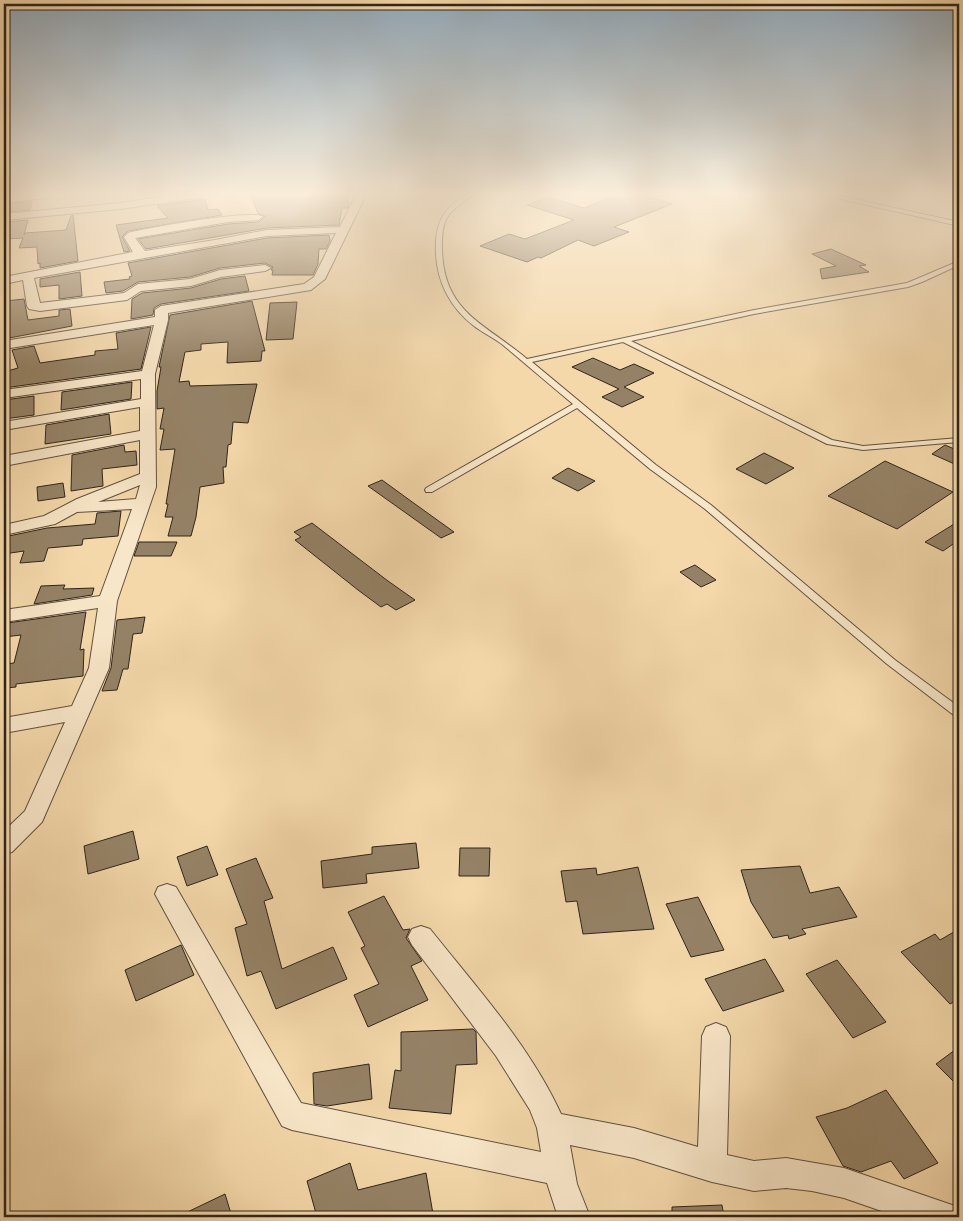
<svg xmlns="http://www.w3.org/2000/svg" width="963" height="1221" font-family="'Libre Caslon Text',serif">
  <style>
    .building { fill: #958266; stroke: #2f241c }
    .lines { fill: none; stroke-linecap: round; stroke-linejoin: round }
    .service-casing { stroke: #605140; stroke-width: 2 }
    .minor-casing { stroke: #605140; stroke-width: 2 }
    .service { fill: #f8e6c8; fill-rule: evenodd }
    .minor { fill: #f8e6c8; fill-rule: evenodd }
  </style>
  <rect width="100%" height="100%" fill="#f4d8aa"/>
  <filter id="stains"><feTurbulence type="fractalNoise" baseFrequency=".004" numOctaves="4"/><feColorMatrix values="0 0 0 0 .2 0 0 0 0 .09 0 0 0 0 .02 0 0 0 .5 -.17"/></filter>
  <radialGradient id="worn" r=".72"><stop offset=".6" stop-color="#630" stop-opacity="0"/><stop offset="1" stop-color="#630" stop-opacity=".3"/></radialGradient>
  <!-- building -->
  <path class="building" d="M 251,195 L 347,195 L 349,204 L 348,208 L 342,208 L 339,225 L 267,228 L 146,249 L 138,239 L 228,224 L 259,222 L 265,216 L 258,214 Z
    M 617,195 L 644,195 L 672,204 L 614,227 L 629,232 L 594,246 L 578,240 L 541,258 L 538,257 L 527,262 L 480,246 L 509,234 L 525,239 L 574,220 L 527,205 L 549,197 L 584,208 Z
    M 205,199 L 208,210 L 218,209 L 222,215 L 128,231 L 122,237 L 130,251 L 124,252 L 116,225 L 168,218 L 157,206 Z
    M 32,201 L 30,210 L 7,212 L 7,210 L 4,210 L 4,204 Z
    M 73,215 L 78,261 L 40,268 L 40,263 L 38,264 L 37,247 L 19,248 L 23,238 L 4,239 L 6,222 L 28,220 L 24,235 L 25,233 L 66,230 L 71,216 Z
    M 329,235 L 330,241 L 326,249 L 319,249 L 318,264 L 313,275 L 272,275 L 273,270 L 271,270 L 273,267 L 265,263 L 220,268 L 190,277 L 138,282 L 123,291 L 106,293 L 104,282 L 130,279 L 129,277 L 132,276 L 128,263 L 267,238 Z
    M 831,249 L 866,265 L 859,266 L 869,272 L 822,279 L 820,269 L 836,266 L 812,254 Z
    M 80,272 L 82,296 L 59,299 L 59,285 L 40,287 L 40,279 Z
    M 245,276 L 249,291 L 161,304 L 154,308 L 153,315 L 131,319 L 132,299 L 142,293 L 191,288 L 221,279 Z
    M 24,299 L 28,320 L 59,316 L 59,310 L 70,309 L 72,326 L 4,339 L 4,326 L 8,325 L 5,301 Z
    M 252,301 L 265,351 L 262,351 L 261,361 L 227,363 L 228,342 L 201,344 L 201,350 L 185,352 L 179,382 L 189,381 L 190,386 L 257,384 L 248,423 L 233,422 L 231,444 L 228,445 L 226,467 L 223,467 L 224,483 L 200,487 L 196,517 L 191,536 L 168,536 L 173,517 L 165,517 L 168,504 L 166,504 L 175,449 L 160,450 L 164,429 L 160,429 L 164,408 L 157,409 L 157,391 L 161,367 L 159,367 L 170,315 Z
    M 297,302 L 293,339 L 266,340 L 270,303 Z
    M 151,327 L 141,369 L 4,388 L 4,372 L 18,368 L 12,350 L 34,346 L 40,363 L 95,355 L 95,351 L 118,349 L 116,333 Z
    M 593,358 L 620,370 L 634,364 L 654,373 L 624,387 L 644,397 L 622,407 L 602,397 L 619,389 L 572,367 Z
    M 132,382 L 131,399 L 61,410 L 62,392 Z
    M 34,396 L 34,415 L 4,419 L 4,400 Z
    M 109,414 L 111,434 L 45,444 L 46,425 Z
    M 124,445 L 125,452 L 136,451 L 137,465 L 102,469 L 103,486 L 71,491 L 72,455 Z
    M 945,445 L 959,451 L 959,466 L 932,454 Z
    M 764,453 L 794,468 L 766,484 L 736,469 Z
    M 885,461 L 953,492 L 897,529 L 828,496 Z
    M 568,468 L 595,481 L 578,491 L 552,478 Z
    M 382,480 L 415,504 L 454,532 L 441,538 L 368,486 Z
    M 63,483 L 65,497 L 38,501 L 37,487 Z
    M 121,511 L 118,536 L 83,539 L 82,545 L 48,548 L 44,561 L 20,563 L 24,551 L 4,554 L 4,537 L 47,528 L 95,524 L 97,513 Z
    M 959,521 L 959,540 L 943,551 L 925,542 Z
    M 312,523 L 388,581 L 415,600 L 396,610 L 387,604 L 381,607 L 358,590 L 295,540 L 301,537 L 294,532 Z
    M 139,542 L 177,542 L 171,556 L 134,556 Z
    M 695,565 L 716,580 L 701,587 L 680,572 Z
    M 65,585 L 63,589 L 94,588 L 92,595 L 34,604 L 41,586 Z
    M 86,612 L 80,650 L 84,649 L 83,676 L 16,684 L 16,687 L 4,688 L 5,664 L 14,663 L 21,635 L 4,637 L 7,623 Z
    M 145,617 L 142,633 L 133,634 L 128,669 L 123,669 L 117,690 L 102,691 L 111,668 L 117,620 Z
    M 133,831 L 139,859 L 88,874 L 84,846 Z
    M 416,843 L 419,868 L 366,874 L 367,883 L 323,888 L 321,861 L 372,854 L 372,847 Z
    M 207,846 L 218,875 L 187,886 L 177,857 Z
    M 460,848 L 490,848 L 489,876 L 459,876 Z
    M 256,858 L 273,898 L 264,901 L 282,969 L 333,947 L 347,979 L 276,1009 L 261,971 L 247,976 L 235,928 L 247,924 L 226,869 Z
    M 800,866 L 810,893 L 839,887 L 857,917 L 802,929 L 806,934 L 789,939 L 788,935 L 773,938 L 751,902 L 741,870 Z
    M 638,867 L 654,929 L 583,934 L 577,901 L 566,902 L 561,871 L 596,868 L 597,875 Z
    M 384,896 L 403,930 L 410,929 L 406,938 L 422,961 L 411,966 L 428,1000 L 368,1027 L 354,995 L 379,984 L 361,948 L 365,946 L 348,912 Z
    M 698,897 L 724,950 L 691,957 L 666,904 Z
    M 959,929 L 959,999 L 950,1004 L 901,952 L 935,934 L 940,940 Z
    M 181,945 L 194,975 L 136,1001 L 125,970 Z
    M 765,959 L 784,991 L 723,1011 L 705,979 Z
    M 837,960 L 886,1022 L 853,1038 L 806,974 Z
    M 473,1029 L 476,1032 L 477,1064 L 456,1065 L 451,1114 L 389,1108 L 395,1070 L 401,1071 L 401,1032 Z
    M 959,1047 L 959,1087 L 936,1064 Z
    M 369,1064 L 372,1099 L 327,1106 L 314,1104 L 313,1073 Z
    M 886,1090 L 938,1163 L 904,1179 L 891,1161 L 861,1172 L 843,1166 L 816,1117 L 847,1108 Z
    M 350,1163 L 358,1190 L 426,1173 L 433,1214 L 421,1217 L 317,1217 L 307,1181 Z
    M 225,1194 L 232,1217 L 177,1217 Z
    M 722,1205 L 724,1217 L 672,1217 L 672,1207 Z"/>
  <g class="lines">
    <defs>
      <path id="service" d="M 466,195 L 473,195 C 448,213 441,216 442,251 C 444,313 486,324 527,359 L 754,310 L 907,283 L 959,261 L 959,265 L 922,282 L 908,287 L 754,314 L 631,341 L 832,440 L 863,446 L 959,438 L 959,442 L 863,450 L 827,444 L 623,342 L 532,362 L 656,465 L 711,505 L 895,660 L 959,707 L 959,717 L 955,716 L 887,664 L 705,509 L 650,469 L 577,408 L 432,492 L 426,492 L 425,490 L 426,488 L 573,404 C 549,384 526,364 503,345 C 494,338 483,333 474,326 C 446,304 434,275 436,240 C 438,218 447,206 466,195 Z
        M 824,195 L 835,195 L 959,222 L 959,226 Z"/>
      <path id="minor" d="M 53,195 L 48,198 L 4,202 L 4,196 Z
        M 174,195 L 203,195 L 198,198 L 120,209 L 4,220 L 4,214 L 120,203 Z
        M 356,195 L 366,195 L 325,279 L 311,290 L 168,313 L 168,320 L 155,374 L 156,487 L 117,601 L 109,668 L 42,822 L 12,852 L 4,854 L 4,831 L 25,811 L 65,722 L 4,733 L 4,718 L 72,706 L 89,668 L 98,608 L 4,622 L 4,610 L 100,596 L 132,509 L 77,512 L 55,524 L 4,535 L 4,525 L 44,516 L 77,499 L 140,474 L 140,440 L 4,466 L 4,456 L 140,431 L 140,407 L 4,430 L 4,422 L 141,399 L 141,379 L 4,398 L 4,390 L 142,371 L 154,325 L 4,349 L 4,341 L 155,317 L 155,310 L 161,306 L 304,284 L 314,277 L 336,233 L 267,236 L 34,278 L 40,303 L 124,293 L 138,284 L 190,279 L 220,270 L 265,265 L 271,268 L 265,271 L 221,277 L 191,286 L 141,291 L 127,300 L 40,311 L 29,309 L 27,306 L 23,280 L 4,284 L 4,277 L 133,252 L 124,237 L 128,233 C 146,228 254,209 263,217 L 258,220 L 228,222 L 135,238 L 145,251 L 215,240 L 267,230 L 340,227 ZM 140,485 L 136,499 L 98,502 Z
        M 167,884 L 176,887 L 301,1103 L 541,1152 L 537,1128 L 530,1110 L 496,1056 L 412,945 L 408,937 L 412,929 L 421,926 L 430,929 C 477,988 530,1046 561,1114 L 634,1128 L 698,1147 L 702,1036 L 706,1027 L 716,1023 L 726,1027 L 730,1036 L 727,1155 L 754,1161 L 786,1158 L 844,1168 L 955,1206 L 959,1217 L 899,1217 L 844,1198 L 812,1191 L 786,1188 L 754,1191 L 712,1182 L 634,1158 L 570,1145 L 577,1184 L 590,1217 L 558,1217 L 547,1183 L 292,1130 L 282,1126 L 155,894 L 158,887 Z"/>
    </defs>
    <!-- service casing -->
    <use href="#service" class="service-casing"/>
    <!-- minor casing -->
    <use href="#minor" class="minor-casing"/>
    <!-- service -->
    <use href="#service" class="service"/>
    <!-- minor -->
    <use href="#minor" class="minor"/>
  </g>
  <!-- sky -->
  <linearGradient id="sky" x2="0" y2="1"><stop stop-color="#92aabc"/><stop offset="0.53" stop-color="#faedd9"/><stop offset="1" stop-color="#faedd9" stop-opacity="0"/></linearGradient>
  <rect width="963" height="366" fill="url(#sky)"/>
  <!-- margin -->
  <rect width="963" height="1221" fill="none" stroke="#f4d8aa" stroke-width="20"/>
  <rect x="5" y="5" width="953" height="1211" fill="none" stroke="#2f241c" stroke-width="2.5"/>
  <rect x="10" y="10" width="943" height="1201" fill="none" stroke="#2f241c"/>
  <rect width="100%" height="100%" filter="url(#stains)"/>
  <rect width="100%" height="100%" fill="url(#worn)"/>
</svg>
